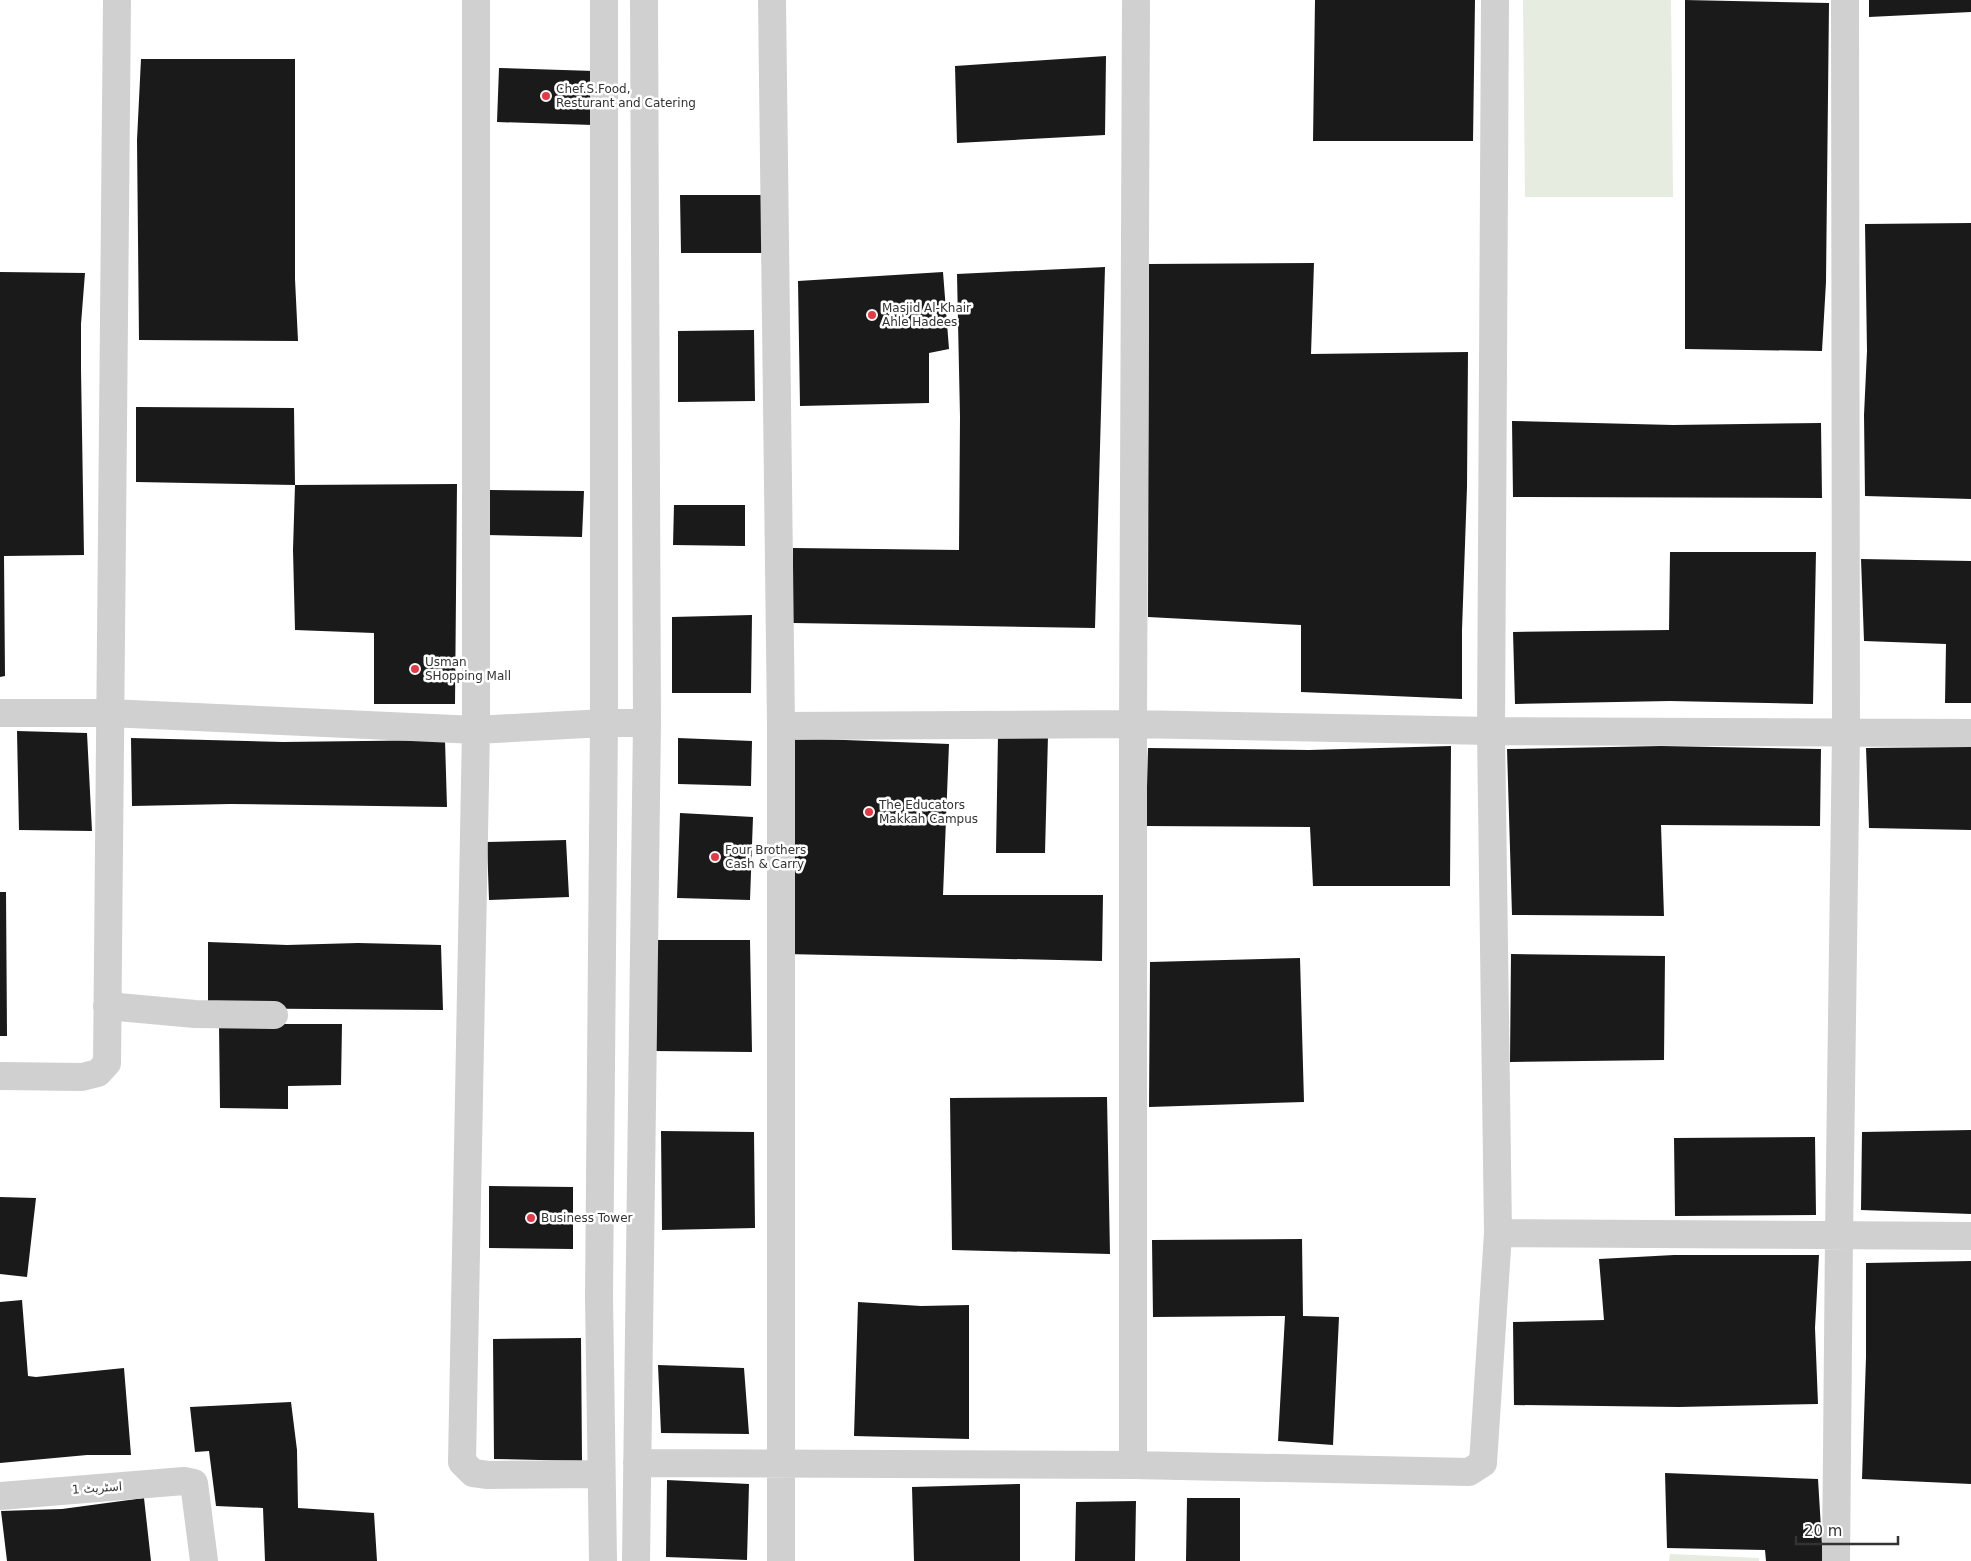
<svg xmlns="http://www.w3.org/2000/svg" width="1971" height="1561" font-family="'DejaVu Sans','Noto Naskh Arabic',sans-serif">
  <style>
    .green { fill: #e6ecdf }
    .building { fill: #1a1a1a }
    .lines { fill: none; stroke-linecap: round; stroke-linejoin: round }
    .minor { stroke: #d0d0d0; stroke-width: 28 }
    .poi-dot { fill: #e63946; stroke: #fff; stroke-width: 2 }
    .labels { text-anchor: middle; stroke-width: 5; stroke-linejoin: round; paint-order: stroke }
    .poi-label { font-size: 12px; fill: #333; stroke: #fff; text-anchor: start }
    .street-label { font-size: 12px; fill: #333; stroke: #fff }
  </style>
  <rect width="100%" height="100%" fill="#fff"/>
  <!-- green -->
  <path class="green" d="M 1523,0 L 1671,0 L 1673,197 L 1525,197 Z
    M 1670,1554 L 1759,1558 L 1759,1561 L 1669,1561 Z"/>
  <!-- building -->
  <path class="building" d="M 1315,0 L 1475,0 L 1473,141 L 1313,141 Z
    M 1685,0 L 1829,3 L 1826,282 L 1822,351 L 1685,349 Z
    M 1869,0 L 1971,0 L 1971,12 L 1869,17 Z
    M 1106,56 L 1105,135 L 957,143 L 955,66 Z
    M 141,59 L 295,59 L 295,279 L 298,341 L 139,340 L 137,140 Z
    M 499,68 L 594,71 L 593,125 L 497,122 Z
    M 680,195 L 763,195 L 763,253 L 681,253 Z
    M 1971,223 L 1971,499 L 1865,496 L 1864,415 L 1867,351 L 1865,224 Z
    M 1314,263 L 1311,354 L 1468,352 L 1467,487 L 1462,630 L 1462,699 L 1301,692 L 1301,625 L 1148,617 L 1149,264 Z
    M 1105,267 L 1095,628 L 793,623 L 793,548 L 959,550 L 960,417 L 957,274 Z
    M 0,272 L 85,273 L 81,324 L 81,369 L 84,555 L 4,556 L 5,676 L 0,677 Z
    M 943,272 L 949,349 L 929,353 L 929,403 L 800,406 L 798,281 Z
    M 754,330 L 755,401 L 678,402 L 678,331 Z
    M 136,407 L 294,408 L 295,485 L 136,482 Z
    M 1512,421 L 1673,425 L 1821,423 L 1822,498 L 1513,497 Z
    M 457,484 L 455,704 L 374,704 L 374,633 L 295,630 L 293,550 L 295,485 Z
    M 489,490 L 584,491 L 582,537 L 486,535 Z
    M 674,505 L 745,505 L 745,546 L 673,545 Z
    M 1670,552 L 1816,552 L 1813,704 L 1670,701 L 1515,704 L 1513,632 L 1669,630 Z
    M 1861,559 L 1971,561 L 1971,703 L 1945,703 L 1946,644 L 1864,641 Z
    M 752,615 L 751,693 L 672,693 L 672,617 Z
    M 17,731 L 87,733 L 92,831 L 19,830 Z
    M 998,735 L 1048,735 L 1045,853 L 996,853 Z
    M 131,738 L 283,742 L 445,740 L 447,807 L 230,804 L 132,806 Z
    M 678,738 L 752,741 L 751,786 L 678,784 Z
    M 793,738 L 949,744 L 943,895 L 1103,895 L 1102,961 L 786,954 Z
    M 1451,746 L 1450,886 L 1313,886 L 1310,827 L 1146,826 L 1148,748 L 1309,750 Z
    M 1661,746 L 1821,749 L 1820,826 L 1661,825 L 1664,916 L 1512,915 L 1507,749 Z
    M 1971,747 L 1971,830 L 1869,828 L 1866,748 Z
    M 680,813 L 753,817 L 750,900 L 677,898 Z
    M 566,840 L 569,897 L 489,900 L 487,842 Z
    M 0,892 L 6,892 L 7,1036 L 0,1036 Z
    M 657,940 L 750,940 L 752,1052 L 654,1051 Z
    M 208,942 L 287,945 L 358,943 L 441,945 L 443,1010 L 208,1008 Z
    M 1511,954 L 1665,956 L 1664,1060 L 1510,1062 Z
    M 1300,958 L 1304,1102 L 1149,1107 L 1150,962 Z
    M 219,1024 L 342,1024 L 341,1085 L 288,1086 L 288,1109 L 220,1108 Z
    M 1107,1097 L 1110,1254 L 952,1250 L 950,1098 Z
    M 1971,1130 L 1971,1214 L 1861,1210 L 1862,1132 Z
    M 661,1131 L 754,1132 L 755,1228 L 662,1230 Z
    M 1815,1137 L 1816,1215 L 1675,1216 L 1674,1138 Z
    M 489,1186 L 573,1187 L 573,1249 L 489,1248 Z
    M 0,1197 L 36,1198 L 27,1277 L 0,1274 Z
    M 1302,1239 L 1303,1316 L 1339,1317 L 1333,1445 L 1278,1441 L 1285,1316 L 1153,1317 L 1152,1240 Z
    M 1674,1255 L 1819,1255 L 1815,1328 L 1818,1404 L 1679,1407 L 1514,1405 L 1513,1322 L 1604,1320 L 1599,1259 Z
    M 1971,1261 L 1971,1484 L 1862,1479 L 1866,1357 L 1866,1263 Z
    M 22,1300 L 28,1376 L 36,1377 L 124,1368 L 131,1455 L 87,1455 L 0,1463 L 0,1302 Z
    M 858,1302 L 921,1306 L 969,1305 L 969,1439 L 854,1436 Z
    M 581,1338 L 582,1461 L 494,1459 L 493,1339 Z
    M 658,1365 L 744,1368 L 749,1434 L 661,1433 Z
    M 291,1402 L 297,1450 L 298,1508 L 374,1513 L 377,1561 L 265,1561 L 263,1508 L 216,1506 L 209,1451 L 195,1452 L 190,1407 Z
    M 1665,1473 L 1818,1479 L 1823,1561 L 1766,1561 L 1765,1550 L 1667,1548 Z
    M 667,1480 L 749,1484 L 747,1560 L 666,1557 Z
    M 1020,1484 L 1020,1561 L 914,1561 L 912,1487 Z
    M 144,1498 L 151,1561 L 7,1561 L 1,1511 L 62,1509 Z
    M 1187,1498 L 1240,1498 L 1240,1561 L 1186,1561 Z
    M 1136,1501 L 1135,1561 L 1075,1561 L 1076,1502 Z"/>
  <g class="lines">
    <!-- minor -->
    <path class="minor" d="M 476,0 L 476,730 L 462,1462 L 473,1473 L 488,1475 L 601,1474
      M 772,0 L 781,726 L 781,1561
      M 0,713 L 109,713 L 476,730 L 604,723 L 647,723
      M 781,726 L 1133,724 L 1491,731 L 1971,733
      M 107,1006 L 195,1014 L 274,1015
      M 0,1076 L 82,1077 L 98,1073 L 107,1063 L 117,0
      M 1498,1233 L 1971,1236
      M 637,1463 L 1133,1465 L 1469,1472 L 1483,1463 L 1498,1233 L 1491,731 L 1495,0
      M 1133,1465 L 1133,724 L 1136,0
      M 0,1496 L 184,1481 L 194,1483 L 204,1561
      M 603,1561 L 599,1296 L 604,723 L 604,0
      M 636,1561 L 647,723 L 644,0
      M 1836,1561 L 1839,1235 L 1846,733 L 1845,0"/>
  </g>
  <!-- markers -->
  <g class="poi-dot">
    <circle cx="546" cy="96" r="5"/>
    <circle cx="872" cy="315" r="5"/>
    <circle cx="415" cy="669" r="5"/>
    <circle cx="869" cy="812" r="5"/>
    <circle cx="715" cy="857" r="5"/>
    <circle cx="531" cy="1218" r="5"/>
  </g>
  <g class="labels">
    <!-- poi labels -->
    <g class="poi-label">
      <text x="556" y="93">Chef.S.Food,<tspan x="556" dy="14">Resturant and Catering</tspan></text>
      <text x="882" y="312">Masjid Al-Khair<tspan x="882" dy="14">Ahle Hadees</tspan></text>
      <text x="425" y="666">Usman<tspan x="425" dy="14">SHopping Mall</tspan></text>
      <text x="879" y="809">The Educators<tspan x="879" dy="14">Makkah Campus</tspan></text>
      <text x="725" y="854">Four Brothers<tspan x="725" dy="14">Cash &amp; Carry</tspan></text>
      <text x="541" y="1222">Business Tower</text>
    </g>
    <!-- street labels -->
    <g class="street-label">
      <text transform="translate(97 1488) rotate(-4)" y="4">اسٹریٹ 1</text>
    </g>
  </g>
  <!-- scale -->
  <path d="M1796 1536v8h102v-8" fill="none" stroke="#333333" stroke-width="2.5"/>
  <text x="1804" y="1536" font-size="15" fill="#333333" stroke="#ffffff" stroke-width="4" paint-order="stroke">20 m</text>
</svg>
